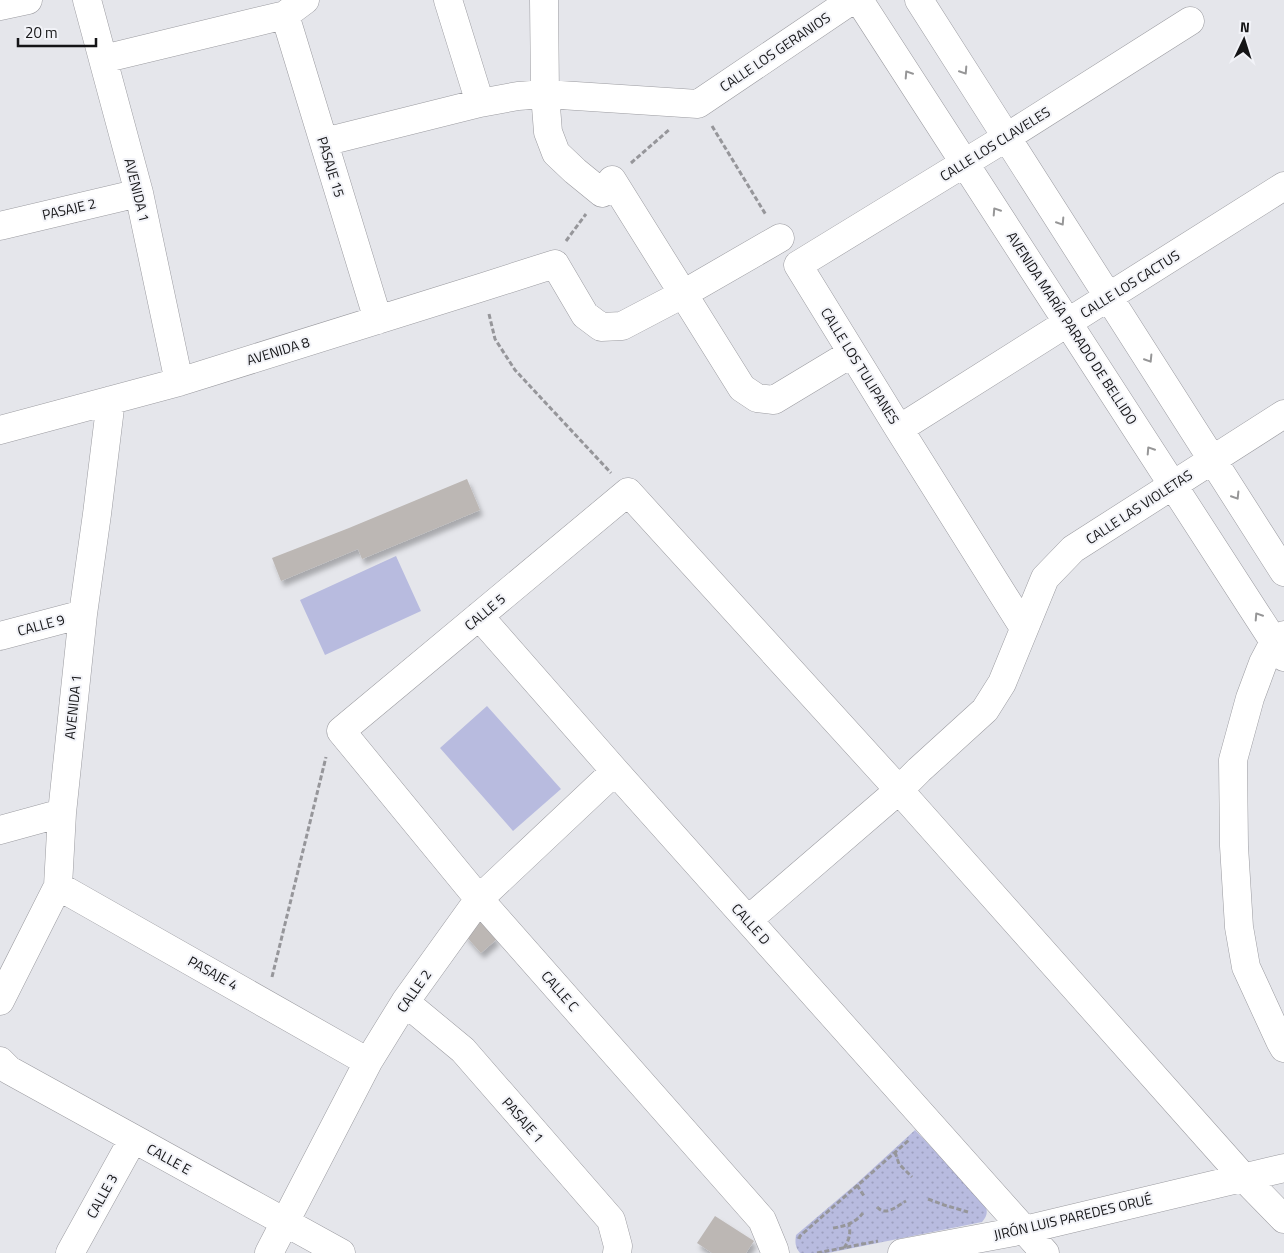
<svg xmlns="http://www.w3.org/2000/svg" width="1284" height="1253" font-family="'Titillium Web',sans-serif">
  <style>
    .grass { fill: #b8bbdf }
    .park { fill: url(#park-dots) }
    .building { fill: #bcb7b4; filter: url(#shadow) }
    .lines { fill: none; stroke-linecap: round; stroke-linejoin: round }
    .minor-casing { stroke: #9b9ba0; stroke-width: 29 }
    .path { stroke: #96969a; stroke-width: 3; stroke-dasharray: 5 2.5; stroke-linecap: butt }
    .minor { stroke: #fff; stroke-width: 28 }
    .oneway { stroke: #969697 }
    .labels { text-anchor: middle; stroke-width: 4; stroke-linejoin: round; paint-order: stroke }
    .street-label { font-size: 14px; fill: #151517; stroke: #f2f3f8 }
  </style>
  <defs>
    <pattern id="park-dots" width="8" height="8" patternUnits="userSpaceOnUse" patternTransform="scale(1.25)"><rect width="8" height="8" fill="#b8bbdf"/><path d="M2 2h.1M6 6h.1" fill="none" stroke="#9da0bf" stroke-width="1.8" stroke-linecap="round"/></pattern>
    <filter id="shadow"><feDropShadow dx="3" dy="5.5" stdDeviation="2.5" flood-color="#0004"/></filter>
  </defs>
  <rect width="100%" height="100%" fill="#e5e6eb"/>
  <!-- grass -->
  <path class="grass" d="M 396,556 L 421,611 L 325,655 L 300,600 Z
    M 487,706 L 561,789 L 513,831 L 440,748 Z"/>
  <!-- park -->
  <path class="park" d="M 915,1130 L 984,1202 C 988,1211 988,1215 982,1222 L 828,1253 L 800,1253 C 795,1247 795,1242 796,1235 L 856,1184 Z"/>
  <!-- building -->
  <path class="building" d="M 467,479 L 480,510 L 362,559 L 358,549 L 281,581 L 272,558 L 349,528 Z
    M 479,920 L 497,939 L 481,953 L 464,934 Z
    M 715,1216 L 754,1241 L 746,1253 L 712,1253 L 697,1243 Z"/>
  <g class="lines">
    <defs>
      <path id="minor" d="M 87,0 L 139,193 L 179,382
        M 448,0 L 480,103
        M 544,0 L 545,94 L 548,132 L 556,153 L 575,171 L 602,193
        M 859,0 L 1284,657
        M 919,0 L 1284,572
        M 0,6 L 28,0
        M 285,15 L 378,320
        M 103,59 L 285,15 L 305,0
        M 324,142 L 480,103 L 518,96 L 545,94 L 698,104 L 852,0
        M 612,180 L 742,388 L 757,398 L 774,400 L 852,353
        M 0,226 L 139,193
        M 899,429 L 1284,186
        M 0,430 L 179,382 L 483,287 L 555,264 L 585,315 L 601,327 L 622,326 L 683,294 L 780,238
        M 479,616 L 615,771 L 1045,1253
        M 1024,628 L 899,429 L 798,265 L 1007,137 L 1190,21
        M 1284,635 L 1274,642 L 1263,663 L 1250,698 L 1233,760 L 1234,846 L 1239,927 L 1246,967 L 1280,1041 L 1284,1048
        M 0,636 L 83,614
        M 0,830 L 62,813
        M 58,886 L 368,1062
        M 748,920 L 899,790 L 919,770 L 985,710 L 1002,683 L 1045,578 L 1073,549 L 1284,414
        M 0,1001 L 58,886 L 62,813 L 83,614 L 97,514 L 111,400
        M 405,1002 L 463,1050 L 611,1220 L 618,1246 L 617,1253
        M 0,1061 L 9,1070 L 341,1253
        M 70,1253 L 133,1139
        M 269,1253 L 368,1062 L 405,1002 L 479,899 L 615,771
        M 775,1253 L 774,1249 L 762,1220 L 479,899 L 341,731 L 628,492 L 899,790 L 1244,1178 L 1284,1219
        M 902,1253 L 1024,1230 L 1284,1168"/>
    </defs>
    <!-- minor casing -->
    <use href="#minor" class="minor-casing"/>
    <!-- path -->
    <path class="path" d="M 712,126 L 766,215
      M 631,163 L 670,129
      M 566,241 L 586,214
      M 489,314 L 495,339 L 515,370 L 611,473
      M 272,977 L 326,757
      M 895,1152 L 899,1164 L 912,1177
      M 857,1185 L 864,1196
      M 928,1199 L 944,1205 L 968,1212
      M 877,1207 C 886,1217 897,1206 906,1201
      M 833,1228 C 846,1226 855,1223 863,1213
      M 799,1239 L 800,1236 L 909,1140
      M 844,1248 C 849,1240 851,1234 849,1225
      M 817,1253 L 878,1241"/>
    <!-- minor -->
    <use href="#minor" class="minor"/>
  </g>
  <!-- one-way arrows -->
  <defs><path id="oneway-chevron" d="M-2-3.5L2.5 0L-2 3.5" fill="none" stroke-width="1.6" stroke-linecap="round" stroke-linejoin="round" transform="scale(1.25)"/></defs>
  <g class="oneway">
    <use href="#oneway-chevron" transform="translate(964 71) rotate(57)"/>
    <use href="#oneway-chevron" transform="translate(908 74) rotate(-123)"/>
    <use href="#oneway-chevron" transform="translate(996 211) rotate(-123)"/>
    <use href="#oneway-chevron" transform="translate(1061 222) rotate(57)"/>
    <use href="#oneway-chevron" transform="translate(1149 359) rotate(58)"/>
    <use href="#oneway-chevron" transform="translate(1150 450) rotate(-123)"/>
    <use href="#oneway-chevron" transform="translate(1236 496) rotate(58)"/>
    <use href="#oneway-chevron" transform="translate(1258 616) rotate(-123)"/>
  </g>
  <g class="labels">
    <!-- street labels -->
    <g class="street-label">
      <text transform="translate(775 52) rotate(-34)" y="5">CALLE LOS GERANIOS</text>
      <text transform="translate(995 144) rotate(-32)" y="5">CALLE LOS CLAVELES</text>
      <text transform="translate(331 167) rotate(73)" y="5">PASAJE 15</text>
      <text transform="translate(137 190) rotate(76)" y="5">AVENIDA 1</text>
      <text transform="translate(69 209) rotate(-13)" y="5">PASAJE 2</text>
      <text transform="translate(1130 284) rotate(-32)" y="5">CALLE LOS CACTUS</text>
      <text transform="translate(1072 328) rotate(57)" y="5">AVENIDA MARÍA PARADO DE BELLIDO</text>
      <text transform="translate(278 351) rotate(-17)" y="5">AVENIDA 8</text>
      <text transform="translate(860 366) rotate(58)" y="5">CALLE LOS TULIPANES</text>
      <text transform="translate(1139 507) rotate(-33)" y="5">CALLE LAS VIOLETAS</text>
      <text transform="translate(485 612) rotate(-40)" y="5">CALLE 5</text>
      <text transform="translate(41 625) rotate(-15)" y="5">CALLE 9</text>
      <text transform="translate(73 707) rotate(-84)" y="5">AVENIDA 1</text>
      <text transform="translate(751 924) rotate(48)" y="5">CALLE D</text>
      <text transform="translate(213 973) rotate(29)" y="5">PASAJE 4</text>
      <text transform="translate(414 991) rotate(-55)" y="5">CALLE 2</text>
      <text transform="translate(560 991) rotate(49)" y="5">CALLE C</text>
      <text transform="translate(523 1120) rotate(49)" y="5">PASAJE 1</text>
      <text transform="translate(169 1159) rotate(29)" y="5">CALLE E</text>
      <text transform="translate(102 1196) rotate(-61)" y="5">CALLE 3</text>
      <text transform="translate(1073 1217) rotate(-13)" y="5">JIRÓN LUIS PAREDES ORUÉ</text>
    </g>
  </g>
  <!-- north arrow -->
  <g transform="translate(1244 40) rotate(4)" stroke="#f2f3f8" stroke-width="4" paint-order="stroke">
  <path d="M0-4L9 19L0 12L-9 19Z" fill="#151517"/>
  <text y="-8" font-size="14" font-weight="bold" text-anchor="middle" fill="#151517">N</text>
  </g>
  <!-- scale -->
  <path d="M18 38v8h78v-8" fill="none" stroke="#151517" stroke-width="2.5"/>
  <text x="25" y="38" font-size="15" fill="#151517" stroke="#f2f3f8" stroke-width="4" paint-order="stroke">20 m</text>
</svg>
